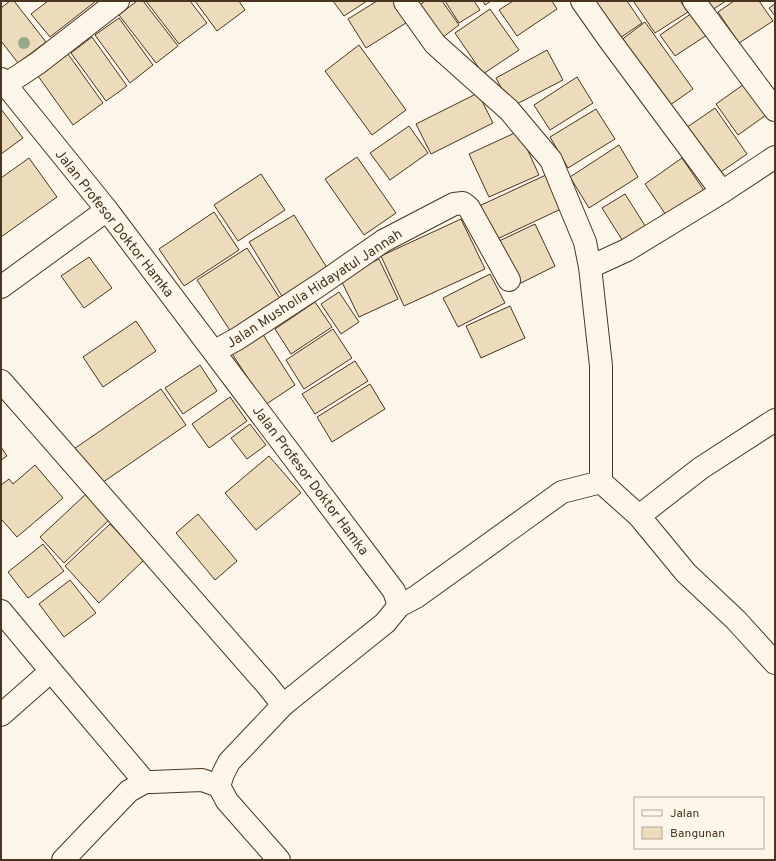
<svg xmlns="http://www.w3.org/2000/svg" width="776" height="861" font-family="Overpass,sans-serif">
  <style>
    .building { fill: #ecdcbc; stroke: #4a3520 }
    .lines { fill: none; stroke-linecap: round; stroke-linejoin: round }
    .street-casing { stroke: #4a3520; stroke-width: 24 }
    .secondary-casing { stroke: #4a3520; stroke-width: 24 }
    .street { stroke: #fbf6e9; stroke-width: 22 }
    .secondary { stroke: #fbf6e9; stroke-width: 22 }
    .tree { fill: #96a887 }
    .labels { text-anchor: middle; stroke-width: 3; stroke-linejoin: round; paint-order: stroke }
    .street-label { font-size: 14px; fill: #4a3520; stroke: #fbf6e9 }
  </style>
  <rect width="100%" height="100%" fill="#fbf6e9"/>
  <!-- building -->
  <path class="building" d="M 10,1 L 14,1 L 46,42 L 18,63 L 1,41 L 1,8 Z
    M 48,1 L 96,1 L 50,37 L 31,14 Z
    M 137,1 L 143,1 L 178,46 L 156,63 L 119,15 Z
    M 146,1 L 190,1 L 207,23 L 179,44 Z
    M 195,1 L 239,1 L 245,10 L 217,31 Z
    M 333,1 L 367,1 L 344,16 Z
    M 377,1 L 403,1 L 414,18 L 366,48 L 348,19 Z
    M 425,1 L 442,1 L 459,25 L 438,41 L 415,9 Z
    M 445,1 L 474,1 L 480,10 L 459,23 Z
    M 483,1 L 491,1 L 485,5 Z
    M 513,1 L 552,1 L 557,9 L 517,36 L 499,10 Z
    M 587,1 L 627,1 L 642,23 L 614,42 Z
    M 636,1 L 680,1 L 688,12 L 655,33 L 634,2 Z
    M 706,1 L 726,1 L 712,10 Z
    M 734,1 L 759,1 L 773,21 L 739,43 L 718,12 Z
    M 775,4 L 775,16 L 769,8 Z
    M 490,9 L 519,50 L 483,74 L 455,33 Z
    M 695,11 L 710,33 L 675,56 L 660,35 Z
    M 119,18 L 153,65 L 130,83 L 95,35 Z
    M 645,22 L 693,89 L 663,110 L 616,44 Z
    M 92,37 L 127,86 L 106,101 L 71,53 Z
    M 359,45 L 406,110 L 372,135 L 325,71 Z
    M 547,50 L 563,80 L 511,107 L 496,78 Z
    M 68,54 L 103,103 L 73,125 L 38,76 Z
    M 577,77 L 593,103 L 550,130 L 534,105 Z
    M 747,82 L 769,113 L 738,135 L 716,104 Z
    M 478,93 L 493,123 L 431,154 L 416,124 Z
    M 715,108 L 747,154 L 715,176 L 683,130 Z
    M 1,109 L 23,138 L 1,154 Z
    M 596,109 L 615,139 L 568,168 L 550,137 Z
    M 409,126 L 428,153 L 390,180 L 370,153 Z
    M 519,131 L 539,175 L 489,197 L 469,154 Z
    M 619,145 L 638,177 L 589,208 L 570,177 Z
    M 357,157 L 396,213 L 364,235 L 325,179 Z
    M 29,158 L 57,197 L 1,237 L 1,178 Z
    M 682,158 L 705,192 L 668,218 L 645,184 Z
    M 261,174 L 285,210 L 238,241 L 214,205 Z
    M 548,174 L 563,208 L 493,241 L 477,207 Z
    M 625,194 L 649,232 L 626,246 L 602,208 Z
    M 214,212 L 239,250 L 184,286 L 159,249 Z
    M 294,215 L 329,271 L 283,298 L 249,242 Z
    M 461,219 L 485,269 L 404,306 L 381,256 Z
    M 535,224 L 555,266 L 515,286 L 495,243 Z
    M 247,248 L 281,300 L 231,332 L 197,280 Z
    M 89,257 L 112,288 L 84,308 L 61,276 Z
    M 379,259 L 398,299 L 359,317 L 340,278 Z
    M 490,274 L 505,303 L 458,327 L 443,298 Z
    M 339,292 L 359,322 L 341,334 L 321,304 Z
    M 315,302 L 332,327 L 291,354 L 275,329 Z
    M 510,306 L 525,338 L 481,358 L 466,326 Z
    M 136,321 L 156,351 L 103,387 L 83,357 Z
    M 333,329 L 352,358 L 304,389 L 286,360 Z
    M 262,333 L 295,385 L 265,405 L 231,352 Z
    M 355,361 L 368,381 L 315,414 L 302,394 Z
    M 200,365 L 217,391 L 183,414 L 165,388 Z
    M 370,384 L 385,409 L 332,442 L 317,417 Z
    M 161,389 L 186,425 L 96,487 L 71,451 Z
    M 230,397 L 247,421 L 209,448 L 192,424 Z
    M 250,424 L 266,445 L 247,459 L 231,438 Z
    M 1,447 L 7,456 L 1,460 Z
    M 269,456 L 301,493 L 256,530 L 225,493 Z
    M 35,465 L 63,498 L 17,537 L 2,520 L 1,521 L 1,485 L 9,479 L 13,484 Z
    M 87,493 L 111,518 L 64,563 L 40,537 Z
    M 198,514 L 237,561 L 215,580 L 176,533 Z
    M 110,524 L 144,560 L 99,603 L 65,566 Z
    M 43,544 L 64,571 L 28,598 L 8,572 Z
    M 70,580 L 96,613 L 64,637 L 39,604 Z"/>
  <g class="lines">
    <defs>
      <path id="street" d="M 406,1 L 405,2 L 435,44 L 509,110 L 551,160 L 585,242 L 590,267 L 601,366 L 601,482
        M 582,1 L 608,38 L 722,192
        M 694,1 L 775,110
        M 5,85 L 38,63 L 118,1
        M 590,267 L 627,250 L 722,192 L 775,157
        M 1,287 L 107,210
        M 215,351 L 237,339 L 321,284 L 383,241 L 454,204 L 463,203 L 469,208 L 509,280
        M 1,381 L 267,685 L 283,705
        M 601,482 L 639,516 L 686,573 L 736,620 L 775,663
        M 639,516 L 701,468 L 775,420
        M 399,606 L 416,597 L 562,492 L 601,482
        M 1,611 L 51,671 L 145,782
        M 1,715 L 51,671
        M 63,860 L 129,791 L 145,782 L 152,782 L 202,780 L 219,786"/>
      <path id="secondary" d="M 1,79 L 107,210 L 394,591 L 399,606 L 385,623 L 283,705 L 229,762 L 223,774 L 219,786 L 227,801 L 279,860"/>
    </defs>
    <!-- street casing -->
    <use href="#street" class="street-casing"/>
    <!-- secondary casing -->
    <use href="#secondary" class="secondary-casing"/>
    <!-- street -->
    <use href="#street" class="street"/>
    <!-- secondary -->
    <use href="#secondary" class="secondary"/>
  </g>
  <!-- trees -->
  <circle class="tree" cx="24" cy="43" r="6"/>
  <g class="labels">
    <!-- street labels -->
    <g class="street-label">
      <text transform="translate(115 223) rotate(52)" y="5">Jalan Profesor Doktor Hamka</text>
      <text transform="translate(314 288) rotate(-33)" y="5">Jalan Musholla Hidayatul Jannah</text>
      <text transform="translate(311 480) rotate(53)" y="5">Jalan Profesor Doktor Hamka</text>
    </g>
  </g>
  <!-- border -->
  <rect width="776" height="861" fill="none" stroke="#4a3520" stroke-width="4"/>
  <!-- legend -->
  <rect x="634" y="797" width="130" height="52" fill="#fbf6e9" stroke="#b4a999"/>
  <rect x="642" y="810" width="20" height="6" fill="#fbf6e9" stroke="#b4a999"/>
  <text x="670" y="817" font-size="12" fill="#4a3520">Jalan</text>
  <rect x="642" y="827" width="20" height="12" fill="#ecdcbc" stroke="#b4a999"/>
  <text x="670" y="837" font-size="12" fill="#4a3520">Bangunan</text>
</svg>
